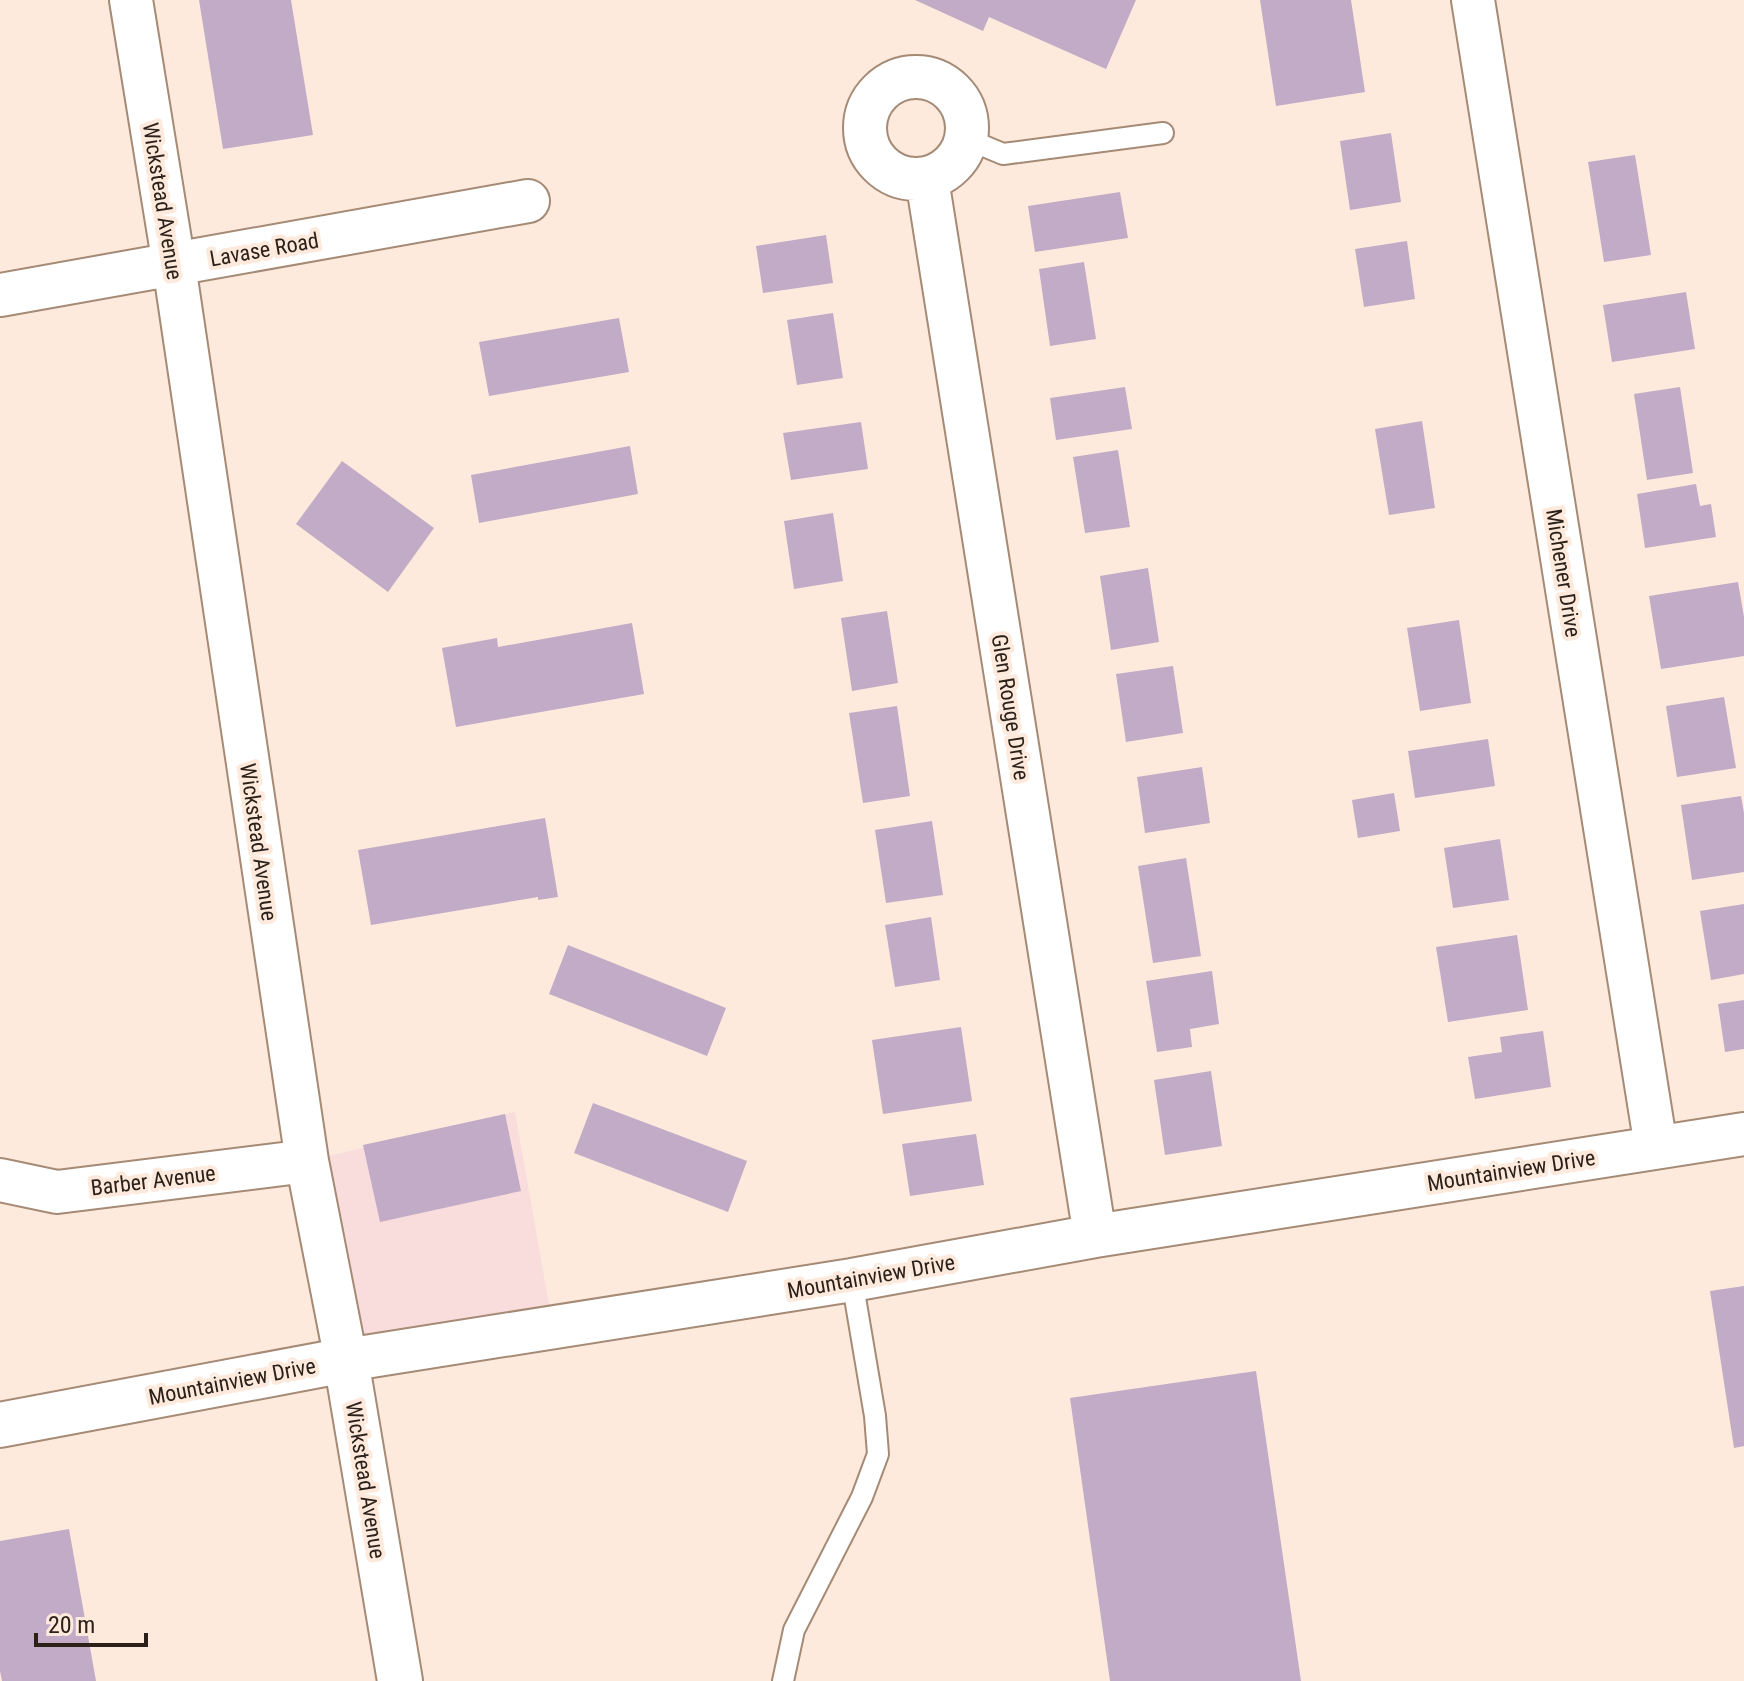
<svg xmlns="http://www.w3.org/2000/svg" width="1744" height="1681" font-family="'Roboto Condensed',sans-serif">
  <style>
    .commercial { fill: #f8dddc }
    .building { fill: #c1abc6 }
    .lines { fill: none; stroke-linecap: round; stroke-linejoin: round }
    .service-casing { stroke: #a58a75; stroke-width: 24 }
    .minor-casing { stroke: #a58a75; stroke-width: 46 }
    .tertiary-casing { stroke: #a58a75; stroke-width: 48 }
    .service { stroke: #fff; stroke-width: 20 }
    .minor { stroke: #fff; stroke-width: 42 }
    .tertiary { stroke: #fff; stroke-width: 44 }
    .labels { text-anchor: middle; stroke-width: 8; stroke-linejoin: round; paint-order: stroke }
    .street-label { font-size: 22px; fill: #2c2119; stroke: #fdeadd }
  </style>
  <rect width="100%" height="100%" fill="#fdeadd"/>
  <!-- commercial -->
  <path class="commercial" d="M 515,1112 L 553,1327 L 346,1360 L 307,1161 Z"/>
  <!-- building -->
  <path class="building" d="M 199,0 L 291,0 L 313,135 L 223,149 Z
    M 915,0 L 1136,0 L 1106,69 L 989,17 L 983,31 Z
    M 1260,0 L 1351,0 L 1365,92 L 1276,106 Z
    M 1391,133 L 1401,202 L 1350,210 L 1340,141 Z
    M 1635,155 L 1651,255 L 1604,262 L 1588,162 Z
    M 1120,192 L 1128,238 L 1035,252 L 1028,206 Z
    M 826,235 L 833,283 L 763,293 L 756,246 Z
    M 1407,241 L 1415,299 L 1364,307 L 1355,249 Z
    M 1084,262 L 1096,339 L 1050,346 L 1039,269 Z
    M 1686,292 L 1695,349 L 1612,362 L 1603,305 Z
    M 833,313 L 843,378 L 797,385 L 787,320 Z
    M 619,318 L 629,372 L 489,396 L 479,342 Z
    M 1125,387 L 1132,429 L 1056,440 L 1050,398 Z
    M 1680,387 L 1693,473 L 1647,480 L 1634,394 Z
    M 1422,421 L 1435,508 L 1389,515 L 1375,429 Z
    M 861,422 L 868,469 L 791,480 L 783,433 Z
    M 630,446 L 638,494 L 479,523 L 471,475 Z
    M 1118,450 L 1130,527 L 1085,533 L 1073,457 Z
    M 342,461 L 434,528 L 388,592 L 296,524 Z
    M 1696,484 L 1700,506 L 1711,504 L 1716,537 L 1645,548 L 1637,494 Z
    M 833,513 L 843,581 L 794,589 L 784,521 Z
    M 1148,568 L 1159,642 L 1111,650 L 1100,576 Z
    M 1738,582 L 1744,617 L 1744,656 L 1661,669 L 1649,596 Z
    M 887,611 L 898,683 L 852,691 L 841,618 Z
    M 1459,620 L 1471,703 L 1420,711 L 1407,628 Z
    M 632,623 L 644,694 L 456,727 L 442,648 L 497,638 L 498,647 Z
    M 1173,666 L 1183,733 L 1126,742 L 1116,674 Z
    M 1724,697 L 1736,768 L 1677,777 L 1666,706 Z
    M 897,706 L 910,796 L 863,803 L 849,713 Z
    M 1488,739 L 1495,786 L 1415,798 L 1408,751 Z
    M 1202,767 L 1210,823 L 1145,833 L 1137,777 Z
    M 1394,793 L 1400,831 L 1358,838 L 1352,800 Z
    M 1741,796 L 1744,813 L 1744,872 L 1692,880 L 1681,805 Z
    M 545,818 L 558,897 L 538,900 L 538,897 L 371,925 L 358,850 Z
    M 932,821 L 943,895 L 886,903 L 875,830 Z
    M 1500,839 L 1509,900 L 1453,908 L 1444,848 Z
    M 1186,858 L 1201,956 L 1153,963 L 1138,866 Z
    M 1744,904 L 1744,974 L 1711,980 L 1700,911 Z
    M 931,917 L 940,980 L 895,987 L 885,925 Z
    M 1517,935 L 1528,1010 L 1448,1022 L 1436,947 Z
    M 568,945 L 726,1008 L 707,1056 L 549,994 Z
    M 1212,971 L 1219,1024 L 1190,1029 L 1192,1047 L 1157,1052 L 1146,981 Z
    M 1744,1000 L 1744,1049 L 1725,1052 L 1718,1004 Z
    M 961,1027 L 972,1101 L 883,1114 L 872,1040 Z
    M 1543,1031 L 1551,1087 L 1475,1099 L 1468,1057 L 1502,1052 L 1500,1037 Z
    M 1211,1071 L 1222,1146 L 1165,1155 L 1154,1080 Z
    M 593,1103 L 747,1161 L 728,1212 L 574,1153 Z
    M 505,1114 L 521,1191 L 380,1222 L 363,1145 Z
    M 976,1134 L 984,1185 L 910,1196 L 902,1144 Z
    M 1744,1286 L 1744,1446 L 1734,1448 L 1710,1291 Z
    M 1256,1371 L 1301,1681 L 1110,1681 L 1070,1398 Z
    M 69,1529 L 96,1681 L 2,1681 L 0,1671 L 0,1541 Z"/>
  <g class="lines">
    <defs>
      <path id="service" d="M 967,139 L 1003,154 L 1163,133
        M 783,1681 L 794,1630 L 862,1497 L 878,1454 L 875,1416 L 852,1280"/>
      <path id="minor" d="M 131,0 L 174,265 L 307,1161 L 346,1360 L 852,1280 L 1095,1236 L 1744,1134
        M 1473,0 L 1656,1147
        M865 128a51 51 0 1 1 102 0a51 51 0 1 1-102 0Z
        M 927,179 L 1095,1236
        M 0,295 L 528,201
        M 0,1180 L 57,1192 L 307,1161"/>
      <path id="tertiary" d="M 0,1425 L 346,1360 L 400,1681"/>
    </defs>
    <!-- service casing -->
    <use href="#service" class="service-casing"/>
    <!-- minor casing -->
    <use href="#minor" class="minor-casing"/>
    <!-- tertiary casing -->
    <use href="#tertiary" class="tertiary-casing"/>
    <!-- service -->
    <use href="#service" class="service"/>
    <!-- minor -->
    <use href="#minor" class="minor"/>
    <!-- tertiary -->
    <use href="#tertiary" class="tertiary"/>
  </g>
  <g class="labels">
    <!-- street labels -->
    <g class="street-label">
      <text transform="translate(163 201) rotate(81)" y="8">Wickstead Avenue</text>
      <text transform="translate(264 249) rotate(-10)" y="8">Lavase Road</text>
      <text transform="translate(1564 573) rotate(81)" y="8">Michener Drive</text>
      <text transform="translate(1011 707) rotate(81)" y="8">Glen Rouge Drive</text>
      <text transform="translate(259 842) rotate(82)" y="8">Wickstead Avenue</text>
      <text transform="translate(1511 1170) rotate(-9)" y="8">Mountainview Drive</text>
      <text transform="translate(153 1180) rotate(-7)" y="8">Barber Avenue</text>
      <text transform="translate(871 1276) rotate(-10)" y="8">Mountainview Drive</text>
      <text transform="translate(232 1381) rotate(-11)" y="8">Mountainview Drive</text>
      <text transform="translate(366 1480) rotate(81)" y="8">Wickstead Avenue</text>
    </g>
  </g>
  <!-- scale -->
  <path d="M36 1633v12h110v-12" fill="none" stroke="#2c2119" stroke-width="4"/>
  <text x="48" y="1633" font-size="24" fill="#2c2119" stroke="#fdeadd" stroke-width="6" paint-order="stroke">20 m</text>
</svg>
